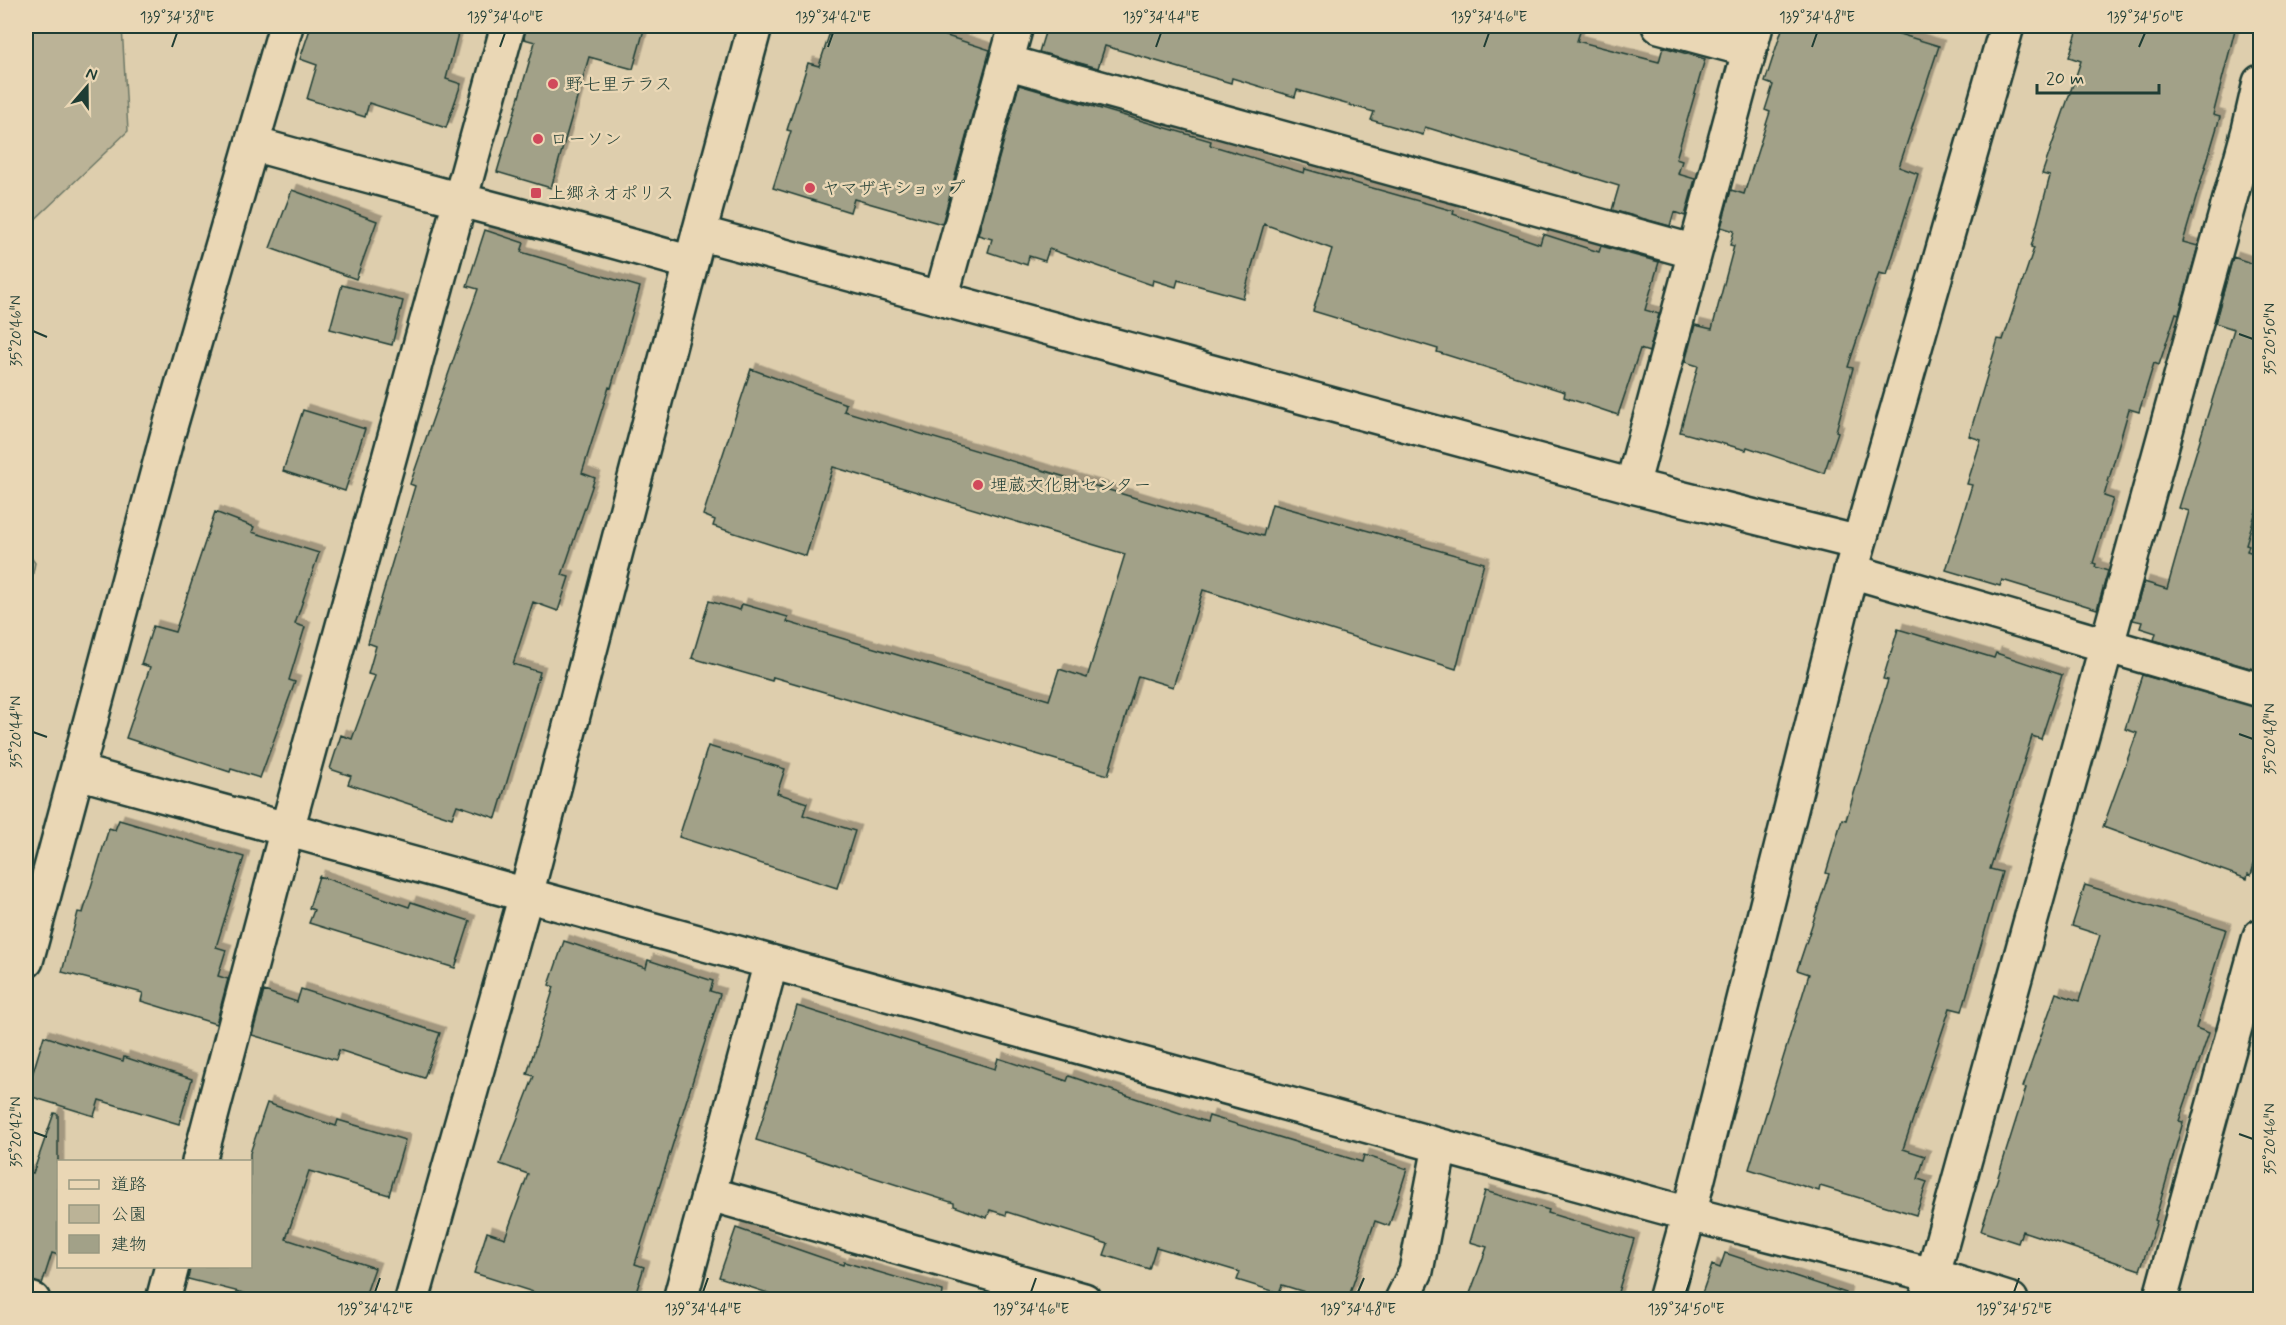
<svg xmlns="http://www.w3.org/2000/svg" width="2286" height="1325" font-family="Mynerve,'Klee One',sans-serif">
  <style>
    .green { fill: #bbb397; stroke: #6d7866; stroke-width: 1.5 }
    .building { fill: #a2a188; stroke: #1f3d34; stroke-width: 1.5; filter: url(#shadow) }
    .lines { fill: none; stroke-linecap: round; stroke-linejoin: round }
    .street-casing { stroke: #1f3d34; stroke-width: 38 }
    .secondary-casing { stroke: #1f3d34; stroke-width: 38 }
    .street { stroke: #ead7b5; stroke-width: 33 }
    .secondary { stroke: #ead7b5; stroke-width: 33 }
    .ticks { fill: none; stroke: #1f3d34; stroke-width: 2 }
    .poi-dot { fill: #d1495b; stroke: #ead7b5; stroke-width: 2 }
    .labels { text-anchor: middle; stroke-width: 5; stroke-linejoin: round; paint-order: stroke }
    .poi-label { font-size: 18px; fill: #1f3d34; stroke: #ead7b5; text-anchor: start }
    .neatline { fill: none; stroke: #1f3d34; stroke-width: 2 }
    .ticks-label { font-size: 15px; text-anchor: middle; fill: #1f3d34 }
  </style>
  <defs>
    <filter id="shadow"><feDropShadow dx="5.5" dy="-5.5" stdDeviation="0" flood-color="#0004"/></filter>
  </defs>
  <rect width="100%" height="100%" fill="#decead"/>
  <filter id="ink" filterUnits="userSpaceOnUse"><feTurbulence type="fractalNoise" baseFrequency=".0167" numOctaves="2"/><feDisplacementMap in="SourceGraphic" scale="12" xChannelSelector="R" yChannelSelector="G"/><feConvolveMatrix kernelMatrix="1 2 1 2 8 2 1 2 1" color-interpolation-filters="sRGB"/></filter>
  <g filter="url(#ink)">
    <!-- green -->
    <path class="green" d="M 26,26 L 122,26 L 128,131 L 26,228 Z
      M 26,550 L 35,563 L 26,608 Z"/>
    <!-- building -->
    <path class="building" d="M 311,26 L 460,26 L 446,79 L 461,84 L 446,128 L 369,103 L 365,117 L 307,99 L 317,65 L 300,59 Z
      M 526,26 L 645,26 L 633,69 L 589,57 L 551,188 L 497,172 L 535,42 L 524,39 Z
      M 832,26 L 916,26 L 990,50 L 942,224 L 854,199 L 850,212 L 773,188 L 791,131 L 787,130 L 808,63 L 819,66 Z
      M 1047,26 L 1582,26 L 1577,41 L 1659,62 L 1663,47 L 1705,59 L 1676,159 L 1682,161 L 1678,174 L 1695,179 L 1685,216 L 1674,212 L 1670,226 L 1612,210 L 1619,186 L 1425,127 L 1423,135 L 1371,120 L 1374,112 L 1297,90 L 1295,97 L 1232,78 L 1231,83 L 1105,46 L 1098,68 L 1039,52 Z
      M 1783,26 L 1873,26 L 1939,46 L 1899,167 L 1918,174 L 1887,275 L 1879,273 L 1848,367 L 1853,368 L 1836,431 L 1838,432 L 1824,473 L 1747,447 L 1746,450 L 1680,432 L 1698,366 L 1685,362 L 1695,325 L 1712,329 L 1734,246 L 1730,245 L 1734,231 L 1721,227 L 1731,190 L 1744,194 L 1770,112 L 1765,110 L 1773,85 L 1765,82 Z
      M 2079,26 L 2236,26 L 2213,115 L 2220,117 L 2183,242 L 2198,246 L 2179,314 L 2176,313 L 2159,365 L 2154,363 L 2139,412 L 2129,409 L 2104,496 L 2113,499 L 2093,563 L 2096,564 L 2095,567 L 2108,571 L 2097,609 L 2002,580 L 2000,586 L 1946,570 L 1972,485 L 1967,484 L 1981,440 L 1969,436 L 1998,339 L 2003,340 L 2034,248 L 2031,247 L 2050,176 L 2042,174 L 2081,61 L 2069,57 Z
      M 1019,85 L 1211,141 L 1210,145 L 1304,173 L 1305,169 L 1454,211 L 1453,214 L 1540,244 L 1543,234 L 1599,252 L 1601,246 L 1659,262 L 1645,310 L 1659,314 L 1649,352 L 1640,349 L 1618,415 L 1564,397 L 1565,392 L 1437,352 L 1438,349 L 1313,311 L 1332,249 L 1264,224 L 1243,298 L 1178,280 L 1176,287 L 1153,280 L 1152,285 L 1049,249 L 1045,261 L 1029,256 L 1027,265 L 988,252 L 992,239 L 978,235 Z
      M 292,190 L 377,221 L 356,279 L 270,248 Z
      M 485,230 L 524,243 L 521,252 L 640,287 L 611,388 L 609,387 L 582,473 L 595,478 L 562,575 L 569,577 L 558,611 L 533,602 L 513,664 L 540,672 L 496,818 L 457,805 L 452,818 L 348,784 L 351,776 L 330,769 L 341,735 L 352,739 L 375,676 L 368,674 L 376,646 L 368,643 L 415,486 L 410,484 L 478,289 L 467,286 Z
      M 2233,257 L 2260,266 L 2260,498 L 2246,544 L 2249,545 L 2247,551 L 2260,555 L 2260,671 L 2154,640 L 2156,633 L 2140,628 L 2142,622 L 2133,620 L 2144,582 L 2167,589 L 2189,511 L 2179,508 L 2234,329 L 2215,323 Z
      M 342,285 L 403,301 L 392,345 L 330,329 Z
      M 751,369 L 846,404 L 844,411 L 1263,536 L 1272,504 L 1484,563 L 1456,669 L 1203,590 L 1173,687 L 1138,676 L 1108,775 L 773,677 L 772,681 L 692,658 L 709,601 L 740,610 L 742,604 L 788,617 L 787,622 L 1049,700 L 1059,669 L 1087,678 L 1125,554 L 833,467 L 806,556 L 713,526 L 715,520 L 703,515 Z
      M 303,410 L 365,429 L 345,491 L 283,471 Z
      M 215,512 L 254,527 L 252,532 L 319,553 L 295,624 L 305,627 L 289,680 L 295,682 L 260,778 L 231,769 L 230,772 L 126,738 L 150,667 L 141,664 L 153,626 L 175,632 Z
      M 1898,629 L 1994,658 L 1996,653 L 2062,675 L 2041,739 L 2032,736 L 1990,869 L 2002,872 L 1962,1011 L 1950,1008 L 1903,1149 L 1925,1156 L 1918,1179 L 1927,1182 L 1916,1215 L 1820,1186 L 1819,1191 L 1749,1169 L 1809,974 L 1797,970 L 1829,874 L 1826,873 L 1842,819 L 1846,820 L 1888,680 L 1883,679 Z
      M 2142,675 L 2260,708 L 2260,844 L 2251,875 L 2248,874 L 2247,879 L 2103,827 L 2137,733 L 2125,729 Z
      M 708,746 L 785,769 L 777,793 L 807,803 L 803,815 L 855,831 L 837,888 L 679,837 Z
      M 119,820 L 244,857 L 216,947 L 226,950 L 218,976 L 228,979 L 216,1024 L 141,1001 L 143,993 L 62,972 L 78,912 L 83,913 L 109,828 L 115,830 Z
      M 319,876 L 409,907 L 411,902 L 470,921 L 455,968 L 309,923 L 314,910 L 309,908 Z
      M 2085,885 L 2226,929 L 2196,1028 L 2209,1033 L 2179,1121 L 2183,1122 L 2155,1220 L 2157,1221 L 2140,1270 L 2022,1231 L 2018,1243 L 1981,1231 L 2026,1088 L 2023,1087 L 2056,993 L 2079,1001 L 2100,935 L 2072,926 Z
      M 564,941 L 646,968 L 648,960 L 713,981 L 710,991 L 720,994 L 635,1264 L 644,1267 L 634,1299 L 555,1299 L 474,1273 L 487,1232 L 505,1238 L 528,1174 L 500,1164 L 534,1076 L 527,1074 L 554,987 L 549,985 Z
      M 301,989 L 440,1033 L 424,1078 L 339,1050 L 336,1060 L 252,1035 L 264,991 L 297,1002 Z
      M 797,1006 L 995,1069 L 998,1058 L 1067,1081 L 1069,1076 L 1207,1122 L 1209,1116 L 1362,1162 L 1364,1155 L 1407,1169 L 1389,1226 L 1375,1221 L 1348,1299 L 1327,1299 L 1282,1285 L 1279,1293 L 1237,1280 L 1240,1272 L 1156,1247 L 1149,1269 L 1104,1255 L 1108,1244 L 1007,1212 L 1006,1215 L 990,1210 L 987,1218 L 954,1206 L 954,1203 L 756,1140 Z
      M 44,1036 L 123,1061 L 124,1057 L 192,1079 L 179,1124 L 99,1100 L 94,1116 L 26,1095 Z
      M 267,1103 L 336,1126 L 338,1120 L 405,1140 L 389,1195 L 309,1171 L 286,1239 L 375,1268 L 364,1299 L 267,1299 L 188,1279 L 190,1266 L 250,1266 L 250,1153 Z
      M 54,1113 L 58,1114 L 58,1255 L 52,1253 L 42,1284 L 26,1280 L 26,1171 L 33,1173 Z
      M 1485,1191 L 1549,1210 L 1548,1213 L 1634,1239 L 1616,1299 L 1468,1299 L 1487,1247 L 1470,1242 Z
      M 736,1228 L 843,1265 L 844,1262 L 943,1291 L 942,1299 L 786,1299 L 719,1277 Z
      M 1725,1253 L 1846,1293 L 1845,1299 L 1700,1299 L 1712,1265 L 1720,1268 Z"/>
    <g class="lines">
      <defs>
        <path id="street" d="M 1659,26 L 1749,50
          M 1006,62 L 1695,252
          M 2260,82 L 2249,130 L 2260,132
          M 253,144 C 399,185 546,221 691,263
          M 941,298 L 1016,26
          M 1632,486 L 1756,26
          M 1851,571 L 2260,690
          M 78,772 L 1689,1214 L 1932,1275 L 2011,1300
          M 26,961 L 167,437 L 286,26
          M 199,1162 L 287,829 L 508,26
          M 710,1194 L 1084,1300
          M 26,1298 L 33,1300
          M 163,1300 L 172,1266
          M 412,1300 L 526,895 L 699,233
          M 680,1300 L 771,962
          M 1402,1300 L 1416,1271 L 1440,1146
          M 1665,1300 L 1689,1214
          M 1926,1300 L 2249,130
          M 2160,1300 L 2260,936"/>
        <path id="secondary" d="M 755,26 L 699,233 L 1632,486 L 1859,543
          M 1689,1214 L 1851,571 L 2007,26"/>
      </defs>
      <!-- street casing -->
      <use href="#street" class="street-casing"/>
      <!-- secondary casing -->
      <use href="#secondary" class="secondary-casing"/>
      <!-- street -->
      <use href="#street" class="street"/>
      <!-- secondary -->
      <use href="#secondary" class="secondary"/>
    </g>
  </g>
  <!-- ticks -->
  <path class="ticks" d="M 172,47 L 177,33M 500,47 L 505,33M 828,47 L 833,33M 1156,47 L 1161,33M 1484,47 L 1489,33M 1812,47 L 1817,33M 2139,47 L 2145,33M 33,331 L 47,337M 2239,334 L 2253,339M 33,732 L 47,737M 2239,734 L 2253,739M 33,1132 L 47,1137M 2239,1134 L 2253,1139M 375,1292 L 380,1278M 703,1292 L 708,1278M 1031,1292 L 1036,1278M 1358,1292 L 1364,1278M 1686,1292 L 1691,1278M 2014,1292 L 2019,1278"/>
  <!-- markers -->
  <g class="poi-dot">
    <circle cx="553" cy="84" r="6"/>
    <circle cx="538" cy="139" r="6"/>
    <circle cx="810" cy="188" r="6"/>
    <rect x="530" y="187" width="12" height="12" rx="3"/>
    <circle cx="978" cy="485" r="6"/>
  </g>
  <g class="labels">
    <!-- poi labels -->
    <g class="poi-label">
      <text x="565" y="90">野七里テラス</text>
      <text x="550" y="145">ローソン</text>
      <text x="822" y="194">ヤマザキショップ</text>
      <text x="548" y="199">上郷ネオポリス</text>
      <text x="990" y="491">埋蔵文化財センター</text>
    </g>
  </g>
  <!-- margin -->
  <rect width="2286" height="1325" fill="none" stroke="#ead7b5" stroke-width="66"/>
  <!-- legend -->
  <rect x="57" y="1160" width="195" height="108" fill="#ead7b5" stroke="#999981" stroke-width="1.5"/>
  <rect x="69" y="1180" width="30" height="9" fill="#ead7b5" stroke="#999981" stroke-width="1.5"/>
  <text x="111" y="1190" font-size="18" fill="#1f3d34">道路</text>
  <rect x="69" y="1205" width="30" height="18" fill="#bbb397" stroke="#999981" stroke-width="1.5"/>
  <text x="111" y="1220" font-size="18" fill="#1f3d34">公園</text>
  <rect x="69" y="1235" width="30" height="18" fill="#a2a188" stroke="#999981" stroke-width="1.5"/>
  <text x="111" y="1250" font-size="18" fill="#1f3d34">建物</text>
  <!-- north arrow -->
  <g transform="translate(87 87) rotate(20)" stroke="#ead7b5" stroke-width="4.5" paint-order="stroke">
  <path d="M0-4.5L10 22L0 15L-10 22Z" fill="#1f3d34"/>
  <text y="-9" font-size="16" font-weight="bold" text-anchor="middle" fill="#1f3d34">N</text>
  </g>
  <!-- scale -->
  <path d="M2037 84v9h122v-9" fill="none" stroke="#1f3d34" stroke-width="3"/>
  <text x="2046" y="84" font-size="18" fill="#1f3d34" stroke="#ead7b5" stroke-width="4.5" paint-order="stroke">20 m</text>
  <rect x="33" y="33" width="2220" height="1259" class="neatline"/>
  <g class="ticks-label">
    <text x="177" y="22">139°34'38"E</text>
    <text x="505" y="22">139°34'40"E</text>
    <text x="833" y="22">139°34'42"E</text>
    <text x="1161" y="22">139°34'44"E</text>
    <text x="1489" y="22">139°34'46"E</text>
    <text x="1817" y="22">139°34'48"E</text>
    <text x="2145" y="22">139°34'50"E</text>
    <text transform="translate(16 331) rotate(-90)" y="5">35°20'46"N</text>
    <text transform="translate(2270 339) rotate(-90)" y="5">35°20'50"N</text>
    <text transform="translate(16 732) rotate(-90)" y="5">35°20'44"N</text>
    <text transform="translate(2270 739) rotate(-90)" y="5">35°20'48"N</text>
    <text transform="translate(16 1132) rotate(-90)" y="5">35°20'42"N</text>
    <text transform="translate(2270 1139) rotate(-90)" y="5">35°20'46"N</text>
    <text x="375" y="1314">139°34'42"E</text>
    <text x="703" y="1314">139°34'44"E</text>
    <text x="1031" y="1314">139°34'46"E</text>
    <text x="1358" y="1314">139°34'48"E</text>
    <text x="1686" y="1314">139°34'50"E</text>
    <text x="2014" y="1314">139°34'52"E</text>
  </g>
</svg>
